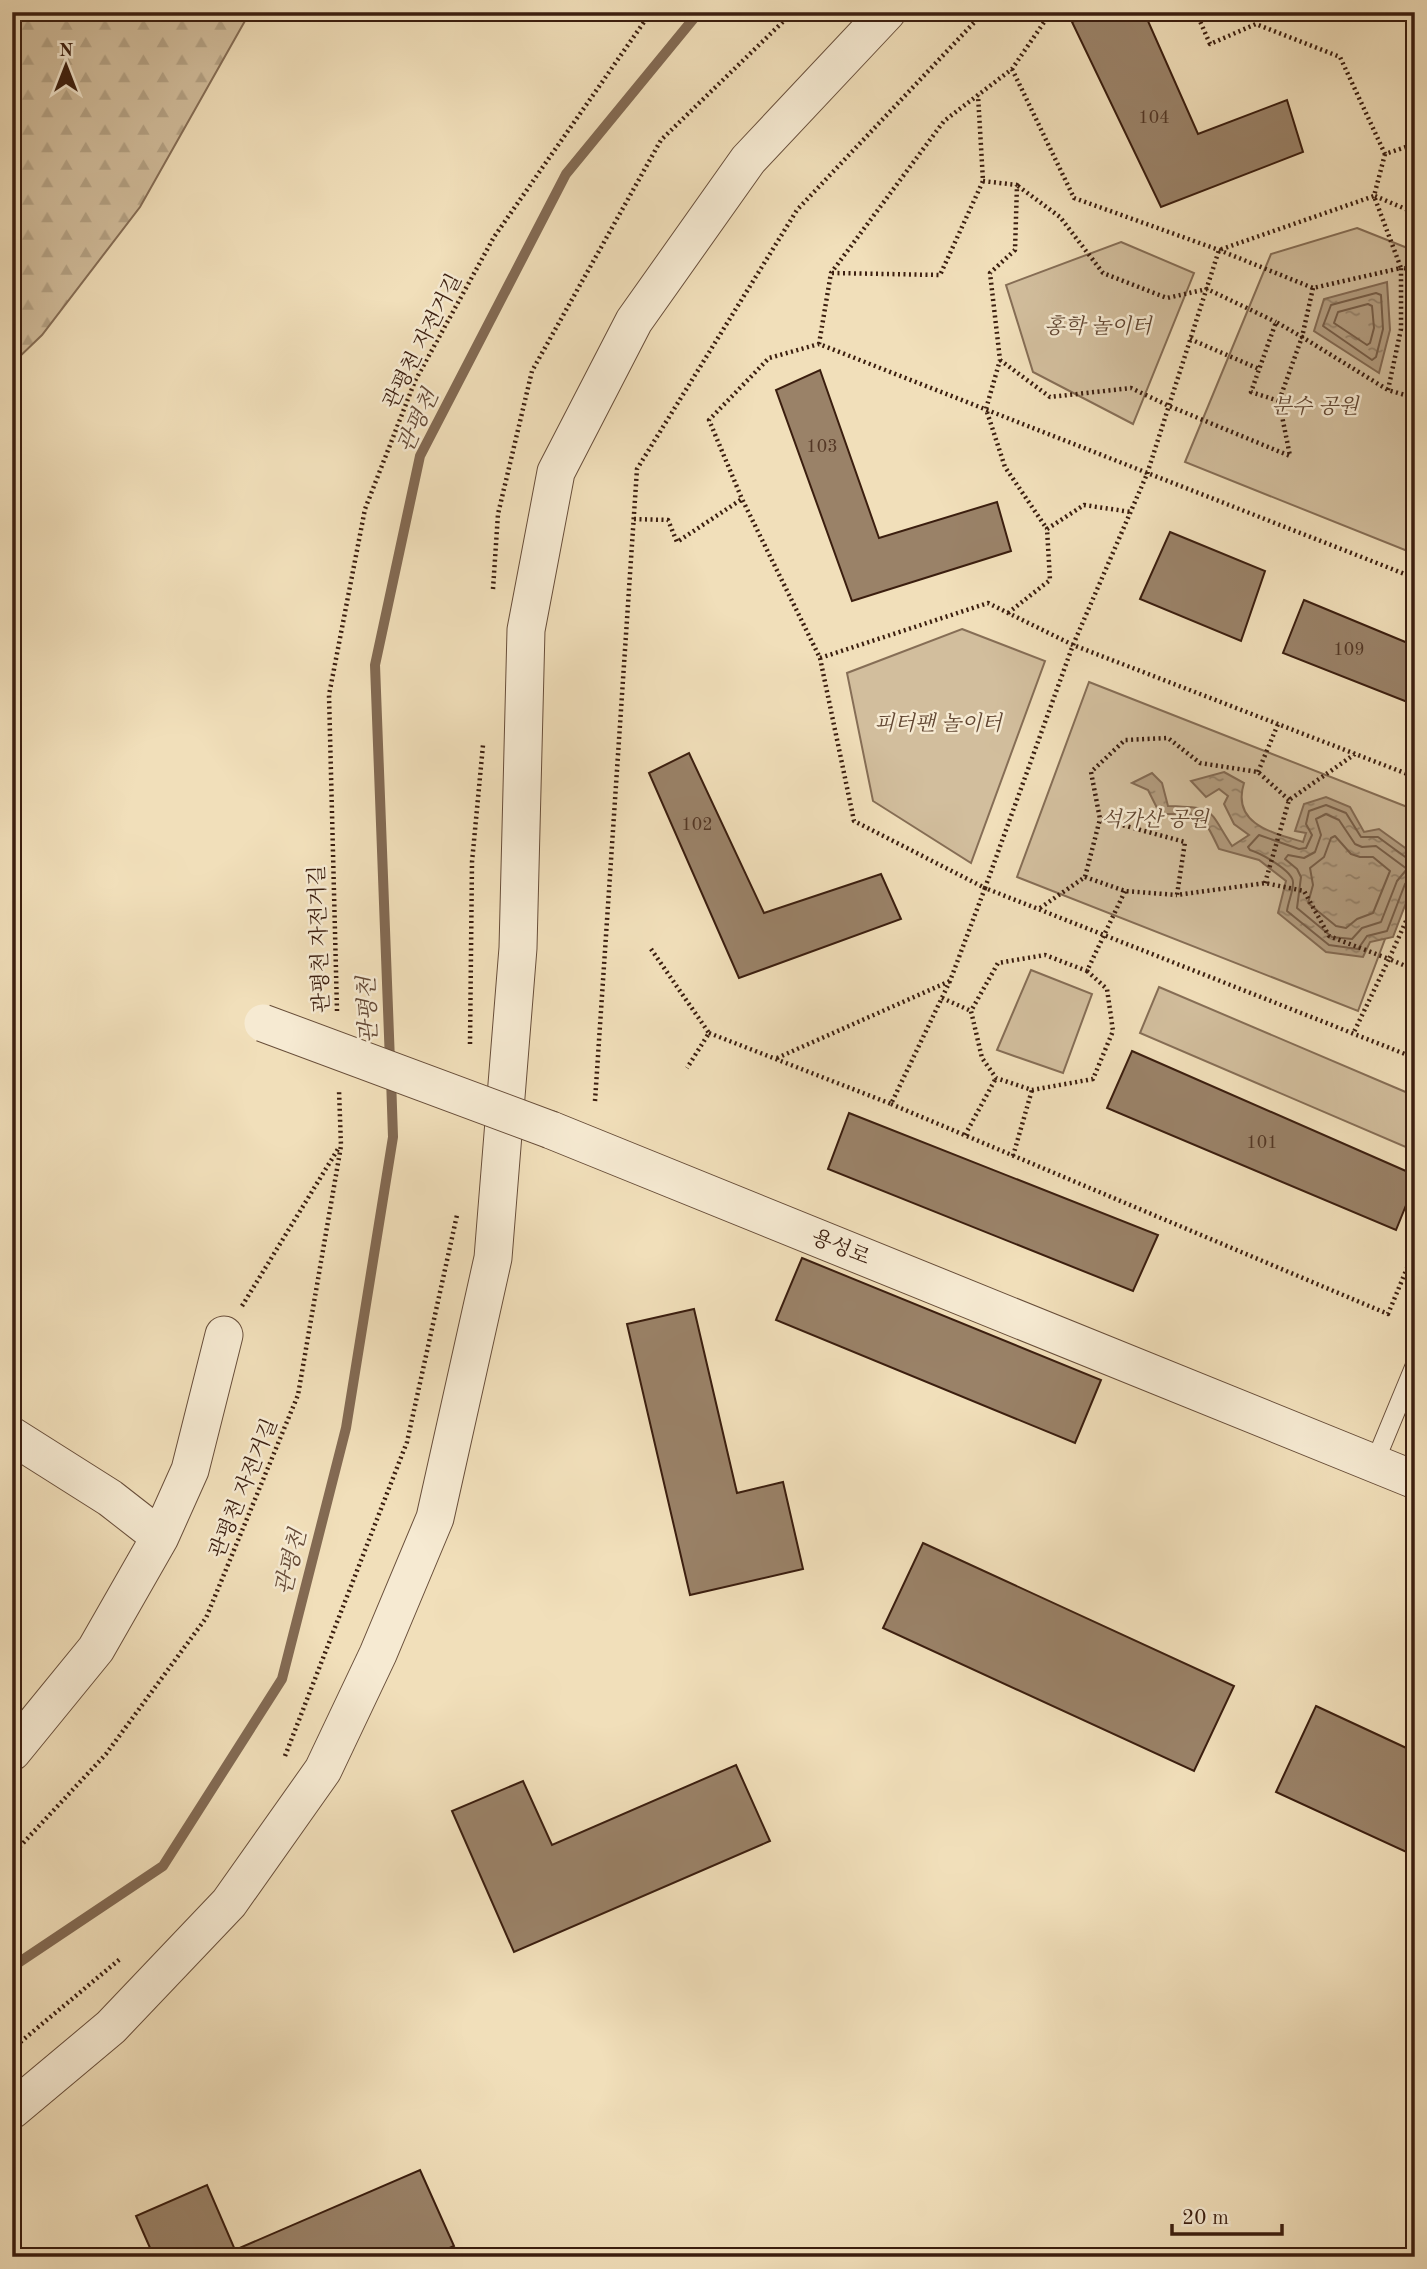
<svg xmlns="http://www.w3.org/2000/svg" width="1427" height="2269" font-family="'Old Standard TT','Noto Serif KR',serif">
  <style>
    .forest { fill: url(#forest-firs); stroke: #866e56; stroke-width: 2 }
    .park { fill: #d2be9d; stroke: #866e56; stroke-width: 2 }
    .water { fill: url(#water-ripples); stroke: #836a53; stroke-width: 2 }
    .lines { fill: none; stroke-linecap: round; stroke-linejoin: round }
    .shore { stroke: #775e48; stroke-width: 2 }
    .stream { stroke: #836a53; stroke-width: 10 }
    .building { fill: #9a8268; stroke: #3b1e0f; stroke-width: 2 }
    .service-casing { stroke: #684e3a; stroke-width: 20 }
    .minor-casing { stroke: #684e3a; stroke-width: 39 }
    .path { stroke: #3b1e0f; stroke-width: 4.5; stroke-dasharray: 2 3.5; stroke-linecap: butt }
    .service { stroke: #f6ead2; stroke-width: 18 }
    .minor { stroke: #f6ead2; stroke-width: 37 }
    .minor-bridge-casing { stroke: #684e3a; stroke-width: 39; stroke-linecap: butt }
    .minor-bridge { stroke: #f6ead2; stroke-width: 37 }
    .labels { text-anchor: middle; stroke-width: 5; stroke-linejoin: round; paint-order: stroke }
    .number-label { font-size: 18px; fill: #533725 }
    .park-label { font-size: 21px; font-style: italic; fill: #614632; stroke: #f6ead2 }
    .street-label { font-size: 21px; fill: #3b1e0f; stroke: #f6ead2 }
    .water-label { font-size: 23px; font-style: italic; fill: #654a37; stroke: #f6ead2 }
  </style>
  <defs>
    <pattern id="forest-firs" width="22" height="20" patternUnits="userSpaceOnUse" patternTransform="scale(1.75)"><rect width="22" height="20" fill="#d2be9d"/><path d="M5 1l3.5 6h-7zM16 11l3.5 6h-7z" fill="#b5a386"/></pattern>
    <pattern id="water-ripples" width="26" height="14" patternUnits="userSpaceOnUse" patternTransform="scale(1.75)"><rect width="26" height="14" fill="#b39d80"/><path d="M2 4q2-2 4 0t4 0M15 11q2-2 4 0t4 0" fill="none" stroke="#937f67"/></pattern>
  </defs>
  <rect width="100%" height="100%" fill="#f1dfba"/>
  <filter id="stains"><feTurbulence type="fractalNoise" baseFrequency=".00286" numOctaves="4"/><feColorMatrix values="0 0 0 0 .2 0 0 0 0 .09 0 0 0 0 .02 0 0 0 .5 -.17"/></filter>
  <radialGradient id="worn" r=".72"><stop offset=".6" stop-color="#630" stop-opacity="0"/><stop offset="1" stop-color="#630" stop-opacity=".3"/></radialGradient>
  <!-- forest -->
  <path class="forest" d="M 12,12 L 250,12 L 140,207 L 42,335 L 12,364 Z"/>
  <!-- park -->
  <path class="park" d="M 1357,228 L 1415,251 L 1415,554 L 1185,462 L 1271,254 Z
    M 1121,242 L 1194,273 L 1133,424 L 1033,372 L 1006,285 Z
    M 962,629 L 1045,661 L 971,863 L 873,801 L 847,673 Z
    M 1089,682 L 1415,810 L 1415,859 L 1358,1011 L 1017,877 Z
    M 1031,970 L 1092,994 L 1063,1073 L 997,1050 Z
    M 1159,987 L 1415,1096 L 1415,1151 L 1140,1033 Z"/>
  <!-- water -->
  <path class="water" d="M 1387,282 L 1390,330 L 1379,373 L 1314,331 L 1324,299 Z
    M 1224,772 L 1244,783 C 1231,824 1273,833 1303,842 L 1306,833 L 1295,831 L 1304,804 L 1326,797 L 1350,807 L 1364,832 L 1379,829 L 1415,855 L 1415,879 L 1393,937 L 1370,942 L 1363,957 L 1326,952 L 1278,913 L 1286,881 L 1259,860 L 1219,849 C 1201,811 1201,814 1160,814 L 1148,790 L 1132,783 L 1152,773 L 1162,783 L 1168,806 C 1217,808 1207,808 1232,846 L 1249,835 L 1234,824 L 1224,804 L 1228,796 L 1219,789 L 1206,797 L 1191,781 Z"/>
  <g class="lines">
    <!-- shore -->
    <path class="shore" d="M 1376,293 L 1381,295 L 1383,329 L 1376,357 L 1372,360 L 1323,326 L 1331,305 Z
      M 1368,304 L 1372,306 L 1374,328 L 1370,343 L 1367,345 L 1334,323 L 1338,312 Z
      M 1326,814 L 1339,820 L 1355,844 L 1362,847 L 1376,846 L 1407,869 L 1397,881 L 1381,922 L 1362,928 L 1352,939 L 1332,937 L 1297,908 L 1301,877 L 1297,869 L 1285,859 L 1288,855 L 1304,858 L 1315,852 L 1321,835 L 1316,819 Z
      M 1335,836 L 1351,854 L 1360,857 L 1373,857 L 1390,871 L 1373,913 L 1357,919 L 1346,928 L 1336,926 L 1308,903 L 1313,885 L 1310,868 L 1324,857 L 1331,838 Z
      M 1415,860 L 1408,859 L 1378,837 L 1361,837 L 1346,813 L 1326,805 L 1309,811 L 1306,824 L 1312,835 L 1306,848 L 1299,849 L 1259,835 L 1248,847 L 1250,850 C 1260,853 1294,871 1293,883 C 1293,892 1288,902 1287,911 L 1329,945 L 1358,949 L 1367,936 L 1387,931 L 1405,884 L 1409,880 L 1415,880"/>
    <!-- stream -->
    <path class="stream" d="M 390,1062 L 375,665 L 420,456 L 566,174 L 699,12
      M 12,1967 L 163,1866 L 282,1679 L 346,1428 L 393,1137 L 391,1078"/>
  </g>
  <!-- building -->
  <path class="building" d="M 1094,12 L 1144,12 L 1198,134 L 1287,100 L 1303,152 L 1161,207 L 1072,22 Z
    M 820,370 L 879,538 L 997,502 L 1011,551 L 852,601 L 776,390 Z
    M 1170,532 L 1265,571 L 1241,641 L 1140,599 Z
    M 1304,600 L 1415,646 L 1415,705 L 1283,653 Z
    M 689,753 L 764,913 L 881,874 L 901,919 L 739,978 L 649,773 Z
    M 1132,1051 L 1415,1175 L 1415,1183 L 1396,1230 L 1107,1108 Z
    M 849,1113 L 1158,1235 L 1133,1291 L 828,1169 Z
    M 802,1258 L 1101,1380 L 1075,1443 L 776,1320 Z
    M 694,1309 L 737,1493 L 783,1482 L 803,1569 L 690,1595 L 627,1324 Z
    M 923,1543 L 1234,1686 L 1194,1771 L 883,1628 Z
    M 1316,1706 L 1415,1752 L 1415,1856 L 1276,1792 Z
    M 736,1765 L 770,1841 L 514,1952 L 452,1811 L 523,1781 L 552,1845 Z
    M 420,2170 L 454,2246 L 429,2257 L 154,2257 L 136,2216 L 207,2185 L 235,2250 Z"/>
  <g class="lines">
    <defs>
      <path id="service" d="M 1374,1464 L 1415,1365"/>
      <path id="minor" d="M 551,1130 L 1415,1480
        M 12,1436 L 110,1498 L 160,1537
        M 12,1752 L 96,1649 L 160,1537 L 190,1470 L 224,1335
        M 12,2110 L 111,2027 L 229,1903 L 323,1770 L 378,1654 L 435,1518 L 493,1258 L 518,948 L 526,630 L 556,472 L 634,321 L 748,160 L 887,12"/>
    </defs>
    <!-- service casing -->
    <use href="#service" class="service-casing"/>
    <!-- minor casing -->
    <use href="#minor" class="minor-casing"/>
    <!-- path -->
    <path class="path" d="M 1196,12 L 1210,44 L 1256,24 L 1340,57 L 1385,154 L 1415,144
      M 1012,69 L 1074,198 L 1219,250 L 1313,288 L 1401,268 L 1374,196
      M 1385,154 L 1374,196 L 1219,250 L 1147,474 L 1073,645 L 1415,777
      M 983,181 L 1017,185 L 1015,250 L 990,273 L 1000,360 L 986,409 L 1005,467 L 1047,529
      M 1018,186 L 1060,217 L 1103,273 L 1167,298 L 1207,289 L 1276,322
      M 1375,196 L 1415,213
      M 832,273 L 940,275 L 983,181 L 978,95
      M 1313,288 L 1302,337 L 1388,390 L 1415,398
      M 1190,339 L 1259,369
      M 819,344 L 831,273 L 944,121 L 1012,69 L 1051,12
      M 1000,360 L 1050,397 L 1131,388 L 1169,406 L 1290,456 L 1279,401 L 1302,337 L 1276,322 L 1251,392 L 1279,401
      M 1388,390 L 1401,329 L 1401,268 L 1415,269
      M 634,519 L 668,520 L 677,542 L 742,499
      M 493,589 L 498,514 L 532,371 L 661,140 L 793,12
      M 1008,613 L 1050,580 L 1047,529 L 1084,505 L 1131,512
      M 820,658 L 854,821 L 985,888 L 1073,645 L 988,603 L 820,658 L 742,499 L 709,420 L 769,358 L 819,344 L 1415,578
      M 1258,772 L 1278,724
      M 1289,800 L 1258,772 L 1200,763 L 1168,738 L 1125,740 L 1091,772 L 1100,819 L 1185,842 L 1177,895 L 1265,883 L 1304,891 L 1329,936 L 1389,959 L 1353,1034
      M 1085,877 L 1125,891 L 1177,895
      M 1265,883 L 1289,800 L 1355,754
      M 1415,901 L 1389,959 L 1415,970
      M 1040,908 L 1085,877 L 1100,819
      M 651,949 L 709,1033 L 687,1068
      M 1087,971 L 1107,989 L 1113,1031 L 1093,1079 L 1032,1090 L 996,1078 L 982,1058 L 971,1011 L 998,963 L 1045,955 L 1087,971 L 1125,891
      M 942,998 L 971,1011
      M 337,1011 L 329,695 L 365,509 L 415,381 L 494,237 L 651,12
      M 709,1033 L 891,1104 L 950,981 L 985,888 L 1415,1058
      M 470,1044 L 472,862 L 483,745
      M 777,1058 L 950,981
      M 595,1101 L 637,469 L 797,210 L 984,12
      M 891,1104 L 1388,1314 L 1415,1249
      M 965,1135 L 996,1078
      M 1013,1156 L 1032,1090
      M 242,1306 L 338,1149
      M 285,1756 L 407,1442 L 457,1215
      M 12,1855 L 106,1754 L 206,1618 L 298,1395 L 341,1146 L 339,1090
      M 12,2049 L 120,1959"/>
    <!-- service -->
    <use href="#service" class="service"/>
    <!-- minor -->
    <use href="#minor" class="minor"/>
    <defs>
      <path id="minor-bridge" d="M 263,1023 L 551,1130"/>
    </defs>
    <!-- minor-bridge casing -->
    <use href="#minor-bridge" class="minor-bridge-casing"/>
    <!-- minor-bridge -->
    <use href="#minor-bridge" class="minor-bridge"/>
  </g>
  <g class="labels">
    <!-- number labels -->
    <g class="number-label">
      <text x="1154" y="123">104</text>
      <text x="822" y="452">103</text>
      <text x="1349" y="655">109</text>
      <text x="697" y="830">102</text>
      <text x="1262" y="1148">101</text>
    </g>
    <!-- park labels -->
    <g class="park-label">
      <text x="1098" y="333">홍학 놀이터</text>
      <text x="1315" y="413">분수 공원</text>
      <text x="938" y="730">피터팬 놀이터</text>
      <text x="1155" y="826">석가산 공원</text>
    </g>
    <!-- street labels -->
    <g class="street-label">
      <text transform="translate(422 341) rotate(-63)" y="7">관평천 자전거길</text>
      <text transform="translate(319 939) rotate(-92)" y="7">관평천 자전거길</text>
      <text transform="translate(841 1247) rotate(22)" y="7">용성로</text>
      <text transform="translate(243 1488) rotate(-68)" y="7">관평천 자전거길</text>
    </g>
    <!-- water labels -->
    <g class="water-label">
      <text transform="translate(417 421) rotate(-65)" y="8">관평천</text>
      <text transform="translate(367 1010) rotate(-92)" y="8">관평천</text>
      <text transform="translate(290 1562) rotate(-76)" y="8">관평천</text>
    </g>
  </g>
  <!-- margin -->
  <rect width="1427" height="2269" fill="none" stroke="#f1dfba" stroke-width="42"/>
  <rect x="14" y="14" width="1399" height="2241" fill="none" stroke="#3b1e0f" stroke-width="3.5"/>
  <rect x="21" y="21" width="1385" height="2227" fill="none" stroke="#3b1e0f" stroke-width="2"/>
  <!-- north arrow -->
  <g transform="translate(66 66)" stroke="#f6ead2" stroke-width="5" paint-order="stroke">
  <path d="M0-5L12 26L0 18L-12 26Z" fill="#3b1e0f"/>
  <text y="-10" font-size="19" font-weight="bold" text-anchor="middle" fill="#3b1e0f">N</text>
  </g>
  <!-- scale -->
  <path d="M1172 2224v10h110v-10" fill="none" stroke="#3b1e0f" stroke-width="3.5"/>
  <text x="1182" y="2224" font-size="21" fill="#3b1e0f" stroke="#f6ead2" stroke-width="5" paint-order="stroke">20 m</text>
  <rect width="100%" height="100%" filter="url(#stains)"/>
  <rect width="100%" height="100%" fill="url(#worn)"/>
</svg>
